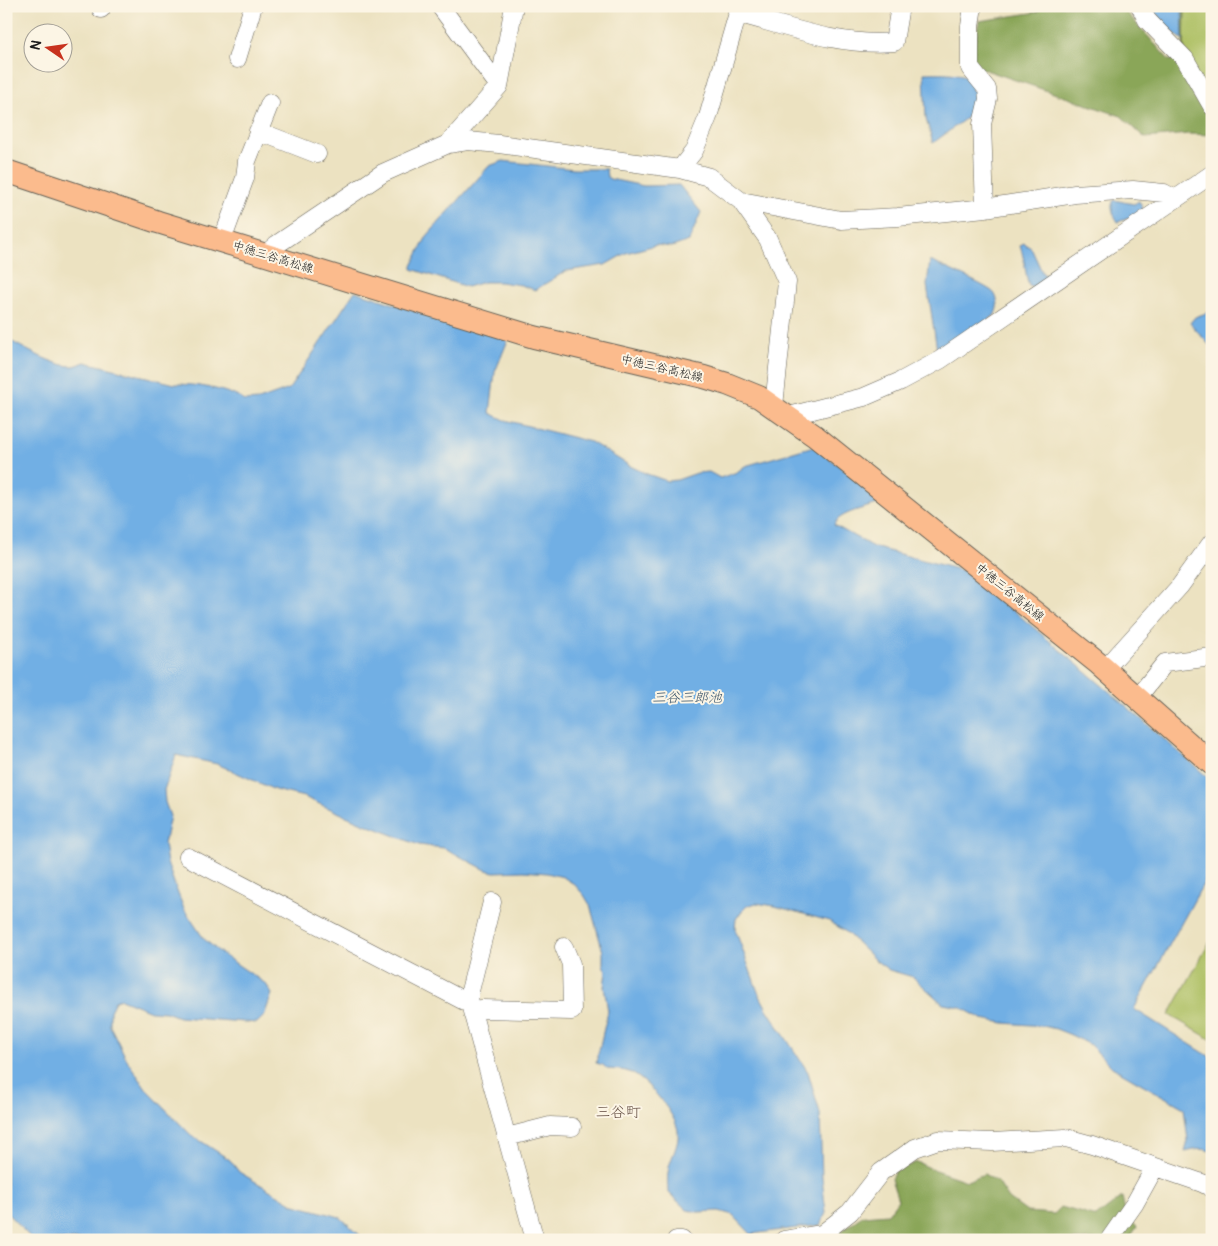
<svg xmlns="http://www.w3.org/2000/svg" width="1218" height="1246" font-family="Pangolin,'Klee One',sans-serif">
  <style>
    .green { fill: #adc063; stroke: #646e40 }
    .forest { fill: #8aa659; stroke: #53613a }
    .water { fill: #71afe4; stroke: #466680 }
    .lines { fill: none; stroke-linecap: round; stroke-linejoin: round }
    .minor-casing { stroke: #656156; stroke-width: 19 }
    .major-casing { stroke: #656156; stroke-width: 24 }
    .minor { stroke: #fff; stroke-width: 18 }
    .major { stroke: #fbbb8d; stroke-width: 22 }
    .labels { text-anchor: middle; stroke-width: 4; stroke-linejoin: round; paint-order: stroke }
    .street-label { font-size: 12px; fill: #1c1c1c; stroke: #fcf5e5 }
    .water-label { font-size: 14px; font-style: italic; fill: #3e576c; stroke: #fcf5e5 }
    .quarter-label { font-size: 15px; fill: #654f44; stroke: #fcf5e5 }
  </style>
  <rect width="100%" height="100%" fill="#fcf5e5"/>
  <filter id="ink" filterUnits="userSpaceOnUse"><feTurbulence type="fractalNoise" baseFrequency=".02" numOctaves="2"/><feDisplacementMap in="SourceGraphic" scale="10" xChannelSelector="R" yChannelSelector="G"/><feConvolveMatrix kernelMatrix="1 2 1 2 8 2 1 2 1" color-interpolation-filters="sRGB"/></filter>
  <filter id="wash" filterUnits="userSpaceOnUse"><feTurbulence type="fractalNoise" baseFrequency=".0096" numOctaves="4" result="noise"/><feDisplacementMap in="SourceGraphic" scale="20" xChannelSelector="R" yChannelSelector="G"/><feGaussianBlur stdDeviation="1.12" result="paint"/><feColorMatrix in="noise" values="0 0 0 0 0 0 0 0 0 0 0 0 0 0 0 0 0 1.4 0 .05"/><feComposite in="paint" operator="in"/></filter>
  <g filter="url(#wash)">
    <rect width="100%" height="100%" fill="#ece2c1"/>
    <!-- green -->
    <path class="green" d="M 1185,6 L 1212,6 L 1212,117 L 1186,83 L 1176,57 L 1184,49 Z
      M 1212,938 L 1212,1040 L 1169,1015 Z"/>
    <!-- forest -->
    <path class="forest" d="M 1041,6 L 1121,6 L 1170,61 L 1183,47 L 1183,6 L 1185,6 L 1184,49 L 1176,57 L 1186,83 L 1212,117 L 1212,135 L 1188,134 L 1145,138 L 1121,116 L 971,65 L 979,21 L 1038,12 Z
      M 917,1162 L 932,1169 L 967,1181 L 984,1174 L 998,1182 L 1009,1199 L 1027,1212 L 1054,1214 L 1061,1207 L 1096,1217 L 1122,1197 L 1126,1216 L 1137,1227 L 1128,1240 L 829,1240 L 862,1216 L 888,1214 L 898,1200 L 891,1179 L 895,1171 Z"/>
    <!-- water -->
    <path class="water" d="M 1151,6 L 1182,6 L 1183,40 C 1170,30 1159,20 1151,6 Z
      M 924,73 C 943,73 970,70 980,88 C 982,91 982,99 982,103 L 965,119 L 933,143 L 926,119 Z
      M 503,161 L 574,169 L 606,169 L 607,177 L 610,179 L 644,186 L 679,185 L 701,212 L 689,241 L 672,247 L 656,245 L 626,253 L 605,265 L 566,271 L 535,290 L 521,285 L 500,282 L 484,282 L 467,287 L 412,269 L 412,266 L 427,236 L 489,166 Z
      M 1114,200 L 1134,204 L 1139,201 L 1143,209 L 1135,216 L 1118,222 C 1114,215 1109,208 1114,200 Z
      M 1023,243 L 1031,248 L 1043,274 L 1048,276 L 1034,288 L 1029,286 C 1025,273 1025,260 1020,246 Z
      M 930,261 C 941,266 988,286 994,293 C 999,300 998,309 994,316 L 949,350 L 937,350 L 927,285 Z
      M 355,291 L 474,331 L 507,336 L 508,340 L 495,372 L 490,413 L 505,420 L 591,442 L 630,466 L 647,474 L 667,481 L 677,480 L 697,473 L 709,472 L 720,478 L 737,472 L 745,466 L 814,446 L 884,502 C 871,507 838,512 834,525 L 873,547 L 968,572 L 1125,705 L 1212,781 L 1212,868 L 1134,1009 L 1212,1058 L 1212,1152 C 1203,1147 1194,1150 1185,1152 L 1188,1141 L 1184,1108 L 1112,1067 L 1089,1044 L 1071,1035 L 1056,1029 L 1043,1026 L 1004,1023 L 982,1019 L 960,1007 L 943,1004 L 913,977 L 889,970 L 875,960 L 846,932 L 829,921 L 775,906 L 756,903 L 747,906 L 741,912 L 736,919 L 735,929 L 758,992 L 767,1009 L 808,1072 L 820,1113 L 822,1178 L 826,1213 L 820,1225 L 751,1234 L 733,1215 L 719,1211 L 698,1212 L 687,1210 L 668,1192 C 668,1185 667,1179 668,1173 C 669,1159 680,1146 678,1131 C 676,1115 648,1081 633,1074 C 625,1069 616,1070 607,1069 L 603,1065 L 596,1063 L 608,1011 L 604,987 L 606,971 L 603,965 L 603,952 L 590,905 L 584,895 L 574,884 L 563,877 L 547,873 L 524,871 L 494,872 L 486,870 L 444,848 L 419,845 L 362,823 L 304,797 L 275,790 L 217,764 L 176,755 L 164,790 L 165,802 L 170,816 L 164,844 L 167,863 L 177,891 L 184,909 L 204,939 L 222,954 L 266,984 L 272,994 L 264,1016 L 257,1023 L 179,1017 L 166,1012 L 151,1011 L 121,999 L 115,1001 L 110,1011 L 110,1026 L 128,1062 L 148,1091 L 190,1134 L 230,1160 L 239,1172 L 295,1205 L 340,1217 L 365,1240 L 33,1240 L 6,1212 L 6,338 C 21,347 56,367 73,366 C 77,366 81,363 85,362 L 175,384 C 194,384 229,389 245,401 L 259,400 L 289,389 Z
      M 1212,311 L 1212,348 L 1190,323 L 1195,317 Z"/>
  </g>
  <g filter="url(#ink)">
    <g class="lines">
      <defs>
        <path id="minor" d="M 440,6 L 499,86
          M 973,6 L 970,26 L 970,68 L 987,89 L 988,99 L 982,124 L 985,208
          M 1140,6 L 1147,20 L 1185,59 L 1212,106
          M 101,9 L 101,6
          M 737,13 C 789,27 841,47 894,42 L 900,6
          M 237,59 L 253,6
          M 258,131 L 317,154
          M 448,144 L 499,86 L 514,6
          M 680,169 L 694,151 L 708,117 L 740,6
          M 741,201 L 841,220 L 898,217 L 985,208 L 1075,194 L 1133,190 L 1164,193 L 1175,199
          M 222,241 L 245,178 L 247,161 L 270,103
          M 266,254 L 276,245 L 383,173 L 448,144 L 468,141 L 499,144 L 680,169 L 709,177 L 741,201 L 768,239 L 787,282 L 774,406
          M 789,416 L 864,397 L 901,381 L 940,360 L 1212,174
          M 1105,669 L 1180,586 L 1212,542
          M 1137,698 L 1165,663 L 1212,657
          M 188,857 L 470,1004 L 535,1240
          M 470,1004 L 469,995 L 492,902
          M 472,1010 L 482,1009 L 572,1011 L 571,964 L 564,947
          M 507,1137 L 550,1126 L 572,1127
          M 676,1240 L 682,1240
          M 784,1240 L 822,1234 L 850,1212 L 881,1172 L 915,1148 L 938,1140 L 992,1142 L 1066,1138 L 1092,1145 L 1202,1183 L 1212,1188
          M 1109,1240 L 1135,1203 L 1155,1167"/>
        <path id="major" d="M 6,171 L 158,222 L 534,337 L 704,377 L 727,384 L 759,397 L 815,436 L 1099,664 L 1212,764"/>
      </defs>
      <!-- minor casing -->
      <use href="#minor" class="minor-casing"/>
      <!-- major casing -->
      <use href="#major" class="major-casing"/>
      <!-- minor -->
      <use href="#minor" class="minor"/>
      <!-- major -->
      <use href="#major" class="major"/>
    </g>
  </g>
  <g class="labels">
    <!-- street labels -->
    <g class="street-label">
      <text transform="translate(273 257) rotate(17)" y="4">中徳三谷高松線</text>
      <text transform="translate(662 368) rotate(13)" y="4">中徳三谷高松線</text>
      <text transform="translate(1010 592) rotate(39)" y="4">中徳三谷高松線</text>
    </g>
    <!-- water labels -->
    <g class="water-label">
      <text x="687" y="702">三谷三郎池</text>
    </g>
    <!-- quarter labels -->
    <g class="quarter-label">
      <text x="618" y="1117">三谷町</text>
    </g>
  </g>
  <!-- margin -->
  <rect width="1218" height="1246" fill="none" stroke="#fcf5e5" stroke-width="25"/>
  <!-- north arrow -->
  <g transform="translate(48 48) rotate(283)"><circle r="24" fill="#fcf5e5" stroke="#a29e95"/>
  <path d="M0-4L9 19L0 12L-9 19Z" fill="#c8321e"/>
  <text y="-8" font-size="14" font-weight="bold" text-anchor="middle" fill="#1c1c1c">N</text>
  </g>
</svg>
